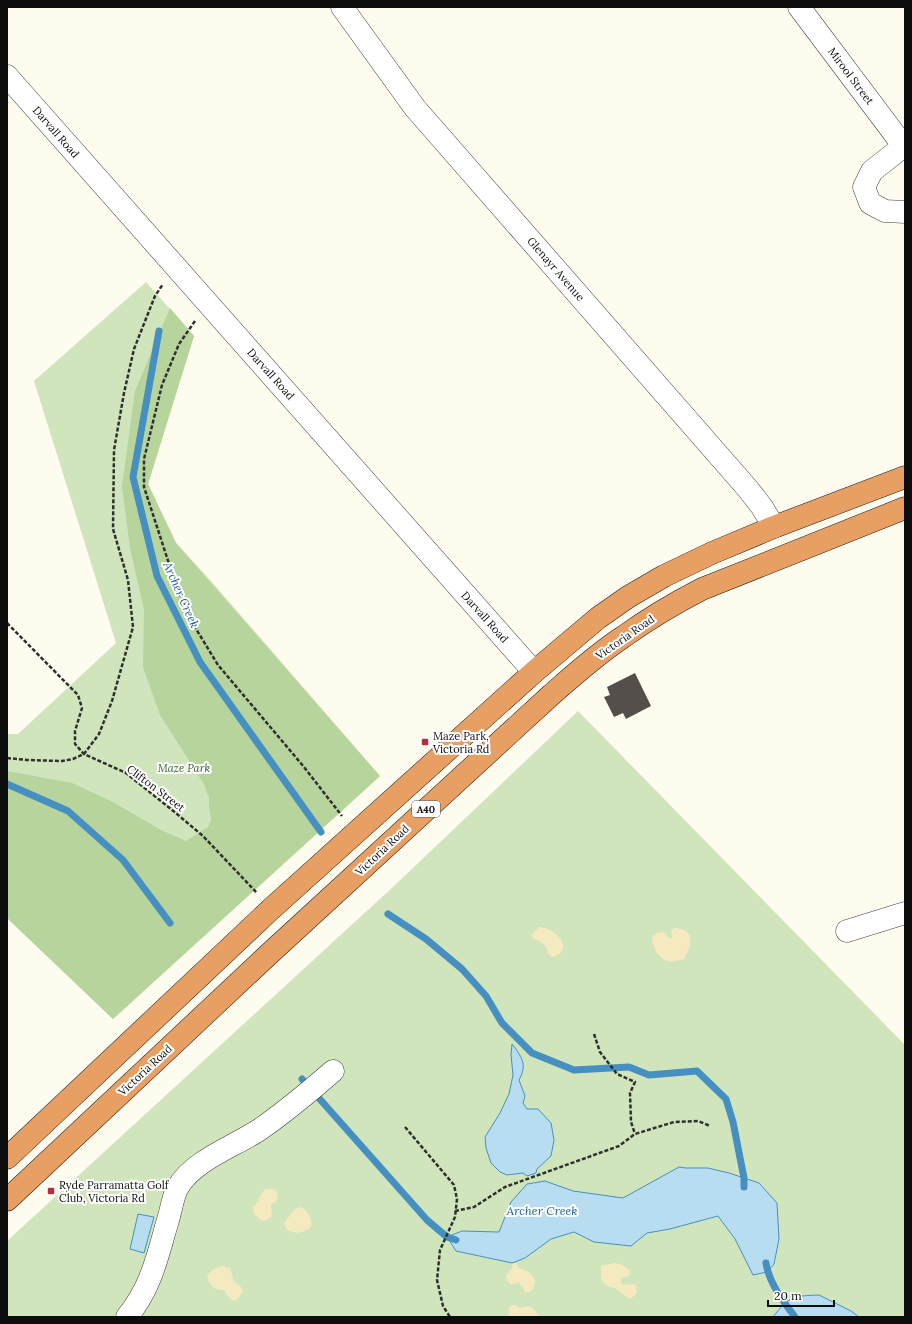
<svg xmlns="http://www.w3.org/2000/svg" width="912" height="1324" font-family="Lora,serif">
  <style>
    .green { fill: #d1e5bc }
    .forest { fill: #b6d49c }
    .sand { fill: #f5e9c0 }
    .water { fill: #b8dcf0; stroke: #4690c1 }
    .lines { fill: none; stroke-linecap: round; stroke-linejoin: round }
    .stream { stroke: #4690c1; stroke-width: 7 }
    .building { fill: #554f4b }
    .minor-casing { stroke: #404040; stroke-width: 23 }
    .highway-casing { stroke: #1e1e1e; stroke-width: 23 }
    .path { stroke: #2f2f2f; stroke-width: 2.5; stroke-dasharray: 4 2; stroke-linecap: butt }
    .minor { stroke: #fff; stroke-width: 22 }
    .highway { stroke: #e79f64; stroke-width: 22 }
    .poi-dot { fill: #b13238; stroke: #fff; stroke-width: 1.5 }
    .labels { text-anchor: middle; stroke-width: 4; stroke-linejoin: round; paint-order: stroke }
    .shield { fill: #fff; stroke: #565656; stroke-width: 1 }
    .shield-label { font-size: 10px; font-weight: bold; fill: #0d0d0d }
    .street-label { font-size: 11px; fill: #0d0d0d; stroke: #fff }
    .poi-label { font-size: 11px; fill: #0d0d0d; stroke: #fff; text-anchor: start }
    .park-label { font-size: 11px; font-style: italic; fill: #305f23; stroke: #fff }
    .water-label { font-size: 12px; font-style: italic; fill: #226394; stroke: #fff }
  </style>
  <rect width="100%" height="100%" fill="#fefbef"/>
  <!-- green -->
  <path class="green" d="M 146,282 L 194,336 L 148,484 L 176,543 L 211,581 L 380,776 L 113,1019 L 7,918 L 7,734 L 18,734 L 116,643 L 34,381 Z
    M 578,711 L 905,1045 L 905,1317 L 7,1317 L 7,1241 L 394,886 Z"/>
  <!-- forest -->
  <path class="forest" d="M 170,308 L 194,336 L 148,484 L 176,543 L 380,776 L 113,1019 L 7,918 L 7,771 L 72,783 L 113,802 L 161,830 L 186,841 L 208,827 L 211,820 L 209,806 L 209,798 L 204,784 L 160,715 L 143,667 L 144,610 L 130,548 L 122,486 L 135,391 Z"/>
  <!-- sand -->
  <path class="sand" d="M 539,927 C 555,928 577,950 552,957 L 548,953 L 546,946 L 538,940 L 533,939 L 532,935 L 535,931 Z
    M 674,928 C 681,928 686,930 690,935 L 690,946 L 684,959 C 679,960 672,963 667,961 C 657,957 652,946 652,937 C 656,933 660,931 666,933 L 668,938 L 671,938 L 672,937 L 671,931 Z
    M 266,1189 L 274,1189 L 277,1192 L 278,1197 L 276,1202 L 271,1204 C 271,1214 276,1217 262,1221 L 254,1214 L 253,1207 C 260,1201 259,1194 266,1189 Z
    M 300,1207 C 308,1210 312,1219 311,1227 C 303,1234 297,1234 287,1230 L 284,1223 L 295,1209 Z
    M 515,1262 L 519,1268 C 527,1272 530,1270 535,1280 L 534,1286 L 531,1291 L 526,1293 L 519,1282 L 514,1284 L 510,1284 L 506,1278 L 507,1274 L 513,1267 L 512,1263 Z
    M 614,1263 L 620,1264 L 629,1269 L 629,1276 L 621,1278 L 621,1284 L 624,1285 L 634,1284 C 640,1290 636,1296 629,1299 L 615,1288 L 607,1286 L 603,1282 L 601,1279 L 601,1266 Z
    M 222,1266 L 230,1268 L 234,1282 L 241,1287 L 243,1291 L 238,1299 L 234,1301 L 230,1299 L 224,1290 C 214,1290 209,1286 207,1275 L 214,1269 Z
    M 512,1305 L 516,1305 L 520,1308 L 529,1306 L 534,1309 L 539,1317 L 510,1317 L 509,1314 L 509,1308 Z"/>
  <!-- water -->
  <path class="water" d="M 512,1044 C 521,1056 528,1064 519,1080 L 525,1096 L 523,1103 L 527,1109 L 538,1109 L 551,1123 L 554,1140 L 551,1156 L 537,1169 L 536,1173 L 527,1176 L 523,1173 L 507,1175 L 500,1172 L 491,1163 L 486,1148 L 485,1137 L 500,1113 L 509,1094 L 513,1075 L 511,1055 Z
    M 679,1167 L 686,1168 L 708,1168 L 729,1173 L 759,1183 L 777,1203 L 779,1239 L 774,1264 L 767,1272 L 753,1275 L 735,1239 L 718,1216 L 670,1229 L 647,1233 L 631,1246 L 594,1242 L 574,1232 L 551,1239 L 525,1258 L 515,1262 L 512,1263 L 456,1251 L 447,1237 L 462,1231 L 499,1232 L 511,1202 L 527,1184 L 545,1181 L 573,1191 L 623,1198 Z
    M 138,1214 L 154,1217 L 144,1253 L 130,1249 Z
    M 819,1295 L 851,1311 L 859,1317 L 773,1317 C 789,1296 793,1296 819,1295 Z"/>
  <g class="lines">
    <!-- stream -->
    <path class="stream" d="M 159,331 L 133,477 L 157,576 L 200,662 L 321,832
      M 7,784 L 68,811 L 123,860 L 170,923
      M 388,914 L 426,939 L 462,969 L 486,996 L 502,1023 L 532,1053 L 574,1070 L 629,1067 L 649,1075 L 697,1071 L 726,1099 L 733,1122 L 744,1178 L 744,1187
      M 302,1079 L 427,1220 L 447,1237 L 456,1240
      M 766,1263 C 769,1283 783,1301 795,1317"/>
  </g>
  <!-- building -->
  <path class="building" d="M 635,673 L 651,706 L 626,719 L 623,713 L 614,717 L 604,697 L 610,695 L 607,687 Z"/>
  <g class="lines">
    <defs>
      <path id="minor" d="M 342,7 L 415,108 L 748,489 L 762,507 L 774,527
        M 799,7 L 905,148
        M 7,76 L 534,672
        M 905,145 L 872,171 L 864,187 L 870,203 L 885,211 L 905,212
        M 847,931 L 905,913
        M 127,1317 C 152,1286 157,1257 168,1220 C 171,1211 173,1195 178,1187 C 194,1160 233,1147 259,1130 C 285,1112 309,1092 333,1071"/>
      <path id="highway" d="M 7,1158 L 270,910 L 534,672 L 598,618 L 628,597 L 664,576 L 712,553 L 774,527 L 905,477
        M 7,1200 L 268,955 L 551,695 C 574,675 597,654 623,637 C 648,619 675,603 702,589 L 905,508"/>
    </defs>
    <!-- minor casing -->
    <use href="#minor" class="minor-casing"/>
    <!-- highway casing -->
    <use href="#highway" class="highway-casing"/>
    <!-- path -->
    <path class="path" d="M 195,321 L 179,344 L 162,385 L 144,459 L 144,487 L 174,579 L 190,619 L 218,665 L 304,767 L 342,816
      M 7,623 L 78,695 L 82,708 L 75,731 L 75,744 L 84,754 L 126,773 L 171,809 L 203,836 L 257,893
      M 7,758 L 27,760 L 62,761 L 73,759 L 84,754 L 99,734 L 112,701 L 133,627 L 128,580 L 113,529 L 114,450 L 124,393 L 134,349 L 155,296 L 163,284
      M 594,1034 L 600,1052 L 617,1074 L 635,1082 L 630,1093 L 631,1122 L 635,1134
      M 405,1127 L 454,1185 L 457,1199 L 455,1217 L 440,1250 L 437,1280 L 443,1306 L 450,1317
      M 455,1211 L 474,1207 L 505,1187 L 619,1146 L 635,1134 L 674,1122 L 698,1121 L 710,1126"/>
    <!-- minor -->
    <use href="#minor" class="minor"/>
    <!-- highway -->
    <use href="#highway" class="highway"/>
  </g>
  <!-- markers -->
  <g class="poi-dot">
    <rect x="421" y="738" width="8" height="8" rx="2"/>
    <rect x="47" y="1187" width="8" height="8" rx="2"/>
  </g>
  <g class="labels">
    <!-- shield labels -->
    <rect class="shield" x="412" y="801" width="28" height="16" rx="3"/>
    <g class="shield-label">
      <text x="426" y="813">A40</text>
    </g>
    <!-- street labels -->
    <g class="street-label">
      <text transform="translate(851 76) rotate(53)" y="4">Mirool Street</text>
      <text transform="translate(56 132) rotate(49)" y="4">Darvall Road</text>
      <text transform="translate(556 269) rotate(49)" y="4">Glenayr Avenue</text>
      <text transform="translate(271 374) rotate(48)" y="4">Darvall Road</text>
      <text transform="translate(485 617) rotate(48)" y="4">Darvall Road</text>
      <text transform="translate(625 637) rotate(-35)" y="4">Victoria Road</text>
      <text transform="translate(156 788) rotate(37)" y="4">Clifton Street</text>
      <text transform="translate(382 850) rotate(-43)" y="4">Victoria Road</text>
      <text transform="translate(145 1070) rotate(-43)" y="4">Victoria Road</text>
    </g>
    <!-- poi labels -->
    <g class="poi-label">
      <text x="433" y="740">Maze Park,<tspan x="433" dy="13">Victoria Rd</tspan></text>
      <text x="59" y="1189">Ryde Parramatta Golf<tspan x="59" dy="13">Club, Victoria Rd</tspan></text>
    </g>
    <!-- park labels -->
    <g class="park-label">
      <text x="184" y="772">Maze Park</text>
    </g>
    <!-- water labels -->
    <g class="water-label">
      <text transform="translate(181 595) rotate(66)" y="4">Archer Creek</text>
      <text x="542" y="1215">Archer Creek</text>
    </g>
  </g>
  <!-- border -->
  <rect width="912" height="1324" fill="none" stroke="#0d0d0d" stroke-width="16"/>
  <!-- scale -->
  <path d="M768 1300v6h66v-6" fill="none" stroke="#0d0d0d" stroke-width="2"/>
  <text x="774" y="1300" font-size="12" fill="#0d0d0d" stroke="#ffffff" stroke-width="3" paint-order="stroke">20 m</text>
</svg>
